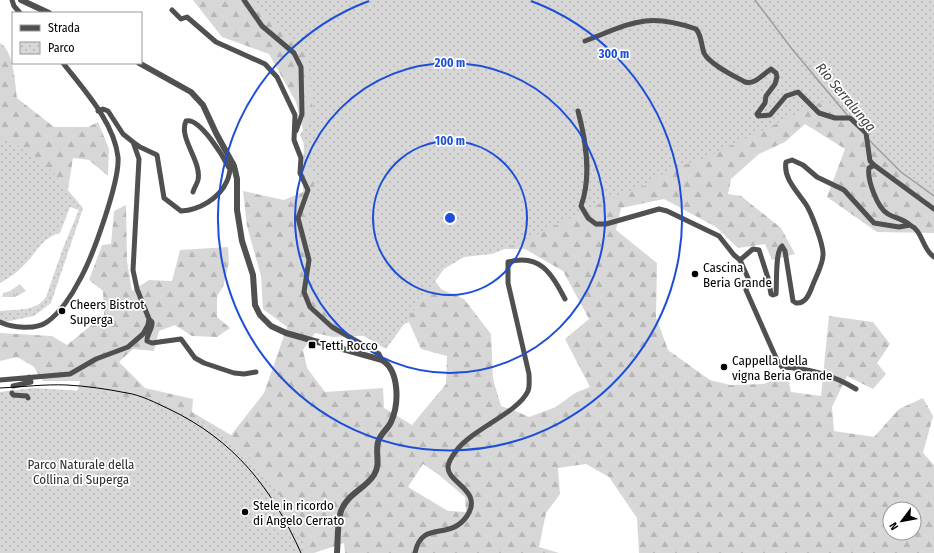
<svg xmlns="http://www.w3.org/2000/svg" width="934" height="553" font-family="'Fira Sans Condensed',sans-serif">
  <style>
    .grass { fill: url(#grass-tufts) }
    .forest { fill: url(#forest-firs); fill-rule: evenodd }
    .park { fill: url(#park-dots) }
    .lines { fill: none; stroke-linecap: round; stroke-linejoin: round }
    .stream { stroke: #9e9e9e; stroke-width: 1.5 }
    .minor { stroke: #505050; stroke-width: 5 }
    .tertiary { stroke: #505050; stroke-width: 6 }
    .tram { stroke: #000; stroke-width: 1 }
    .ring { fill: none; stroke: #1d4ed8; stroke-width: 2 }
    .poi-dot { fill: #000; stroke: #fff; stroke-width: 1.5 }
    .labels { text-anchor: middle; stroke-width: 3.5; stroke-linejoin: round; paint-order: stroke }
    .poi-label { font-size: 13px; fill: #000; stroke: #fff; text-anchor: start }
    .park-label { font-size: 13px; fill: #2e2e2e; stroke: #fff }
    .water-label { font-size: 14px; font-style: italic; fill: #3f3f3f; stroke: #fff }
    .centre { fill: #1d4ed8; stroke: #fff; stroke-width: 2 }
    .ring-label { font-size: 12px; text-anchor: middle; font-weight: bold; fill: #1d4ed8; stroke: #fff; stroke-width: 3.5; stroke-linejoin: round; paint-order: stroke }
  </style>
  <defs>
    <pattern id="grass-tufts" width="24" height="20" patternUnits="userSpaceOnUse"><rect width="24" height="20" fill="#d7d7d7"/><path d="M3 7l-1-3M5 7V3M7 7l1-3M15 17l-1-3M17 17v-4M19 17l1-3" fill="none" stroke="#b7b7b7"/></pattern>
    <pattern id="forest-firs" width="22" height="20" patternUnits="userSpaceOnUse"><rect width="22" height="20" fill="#d7d7d7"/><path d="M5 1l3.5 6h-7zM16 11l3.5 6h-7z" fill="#b7b7b7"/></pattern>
    <pattern id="park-dots" width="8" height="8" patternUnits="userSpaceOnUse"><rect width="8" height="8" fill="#d7d7d7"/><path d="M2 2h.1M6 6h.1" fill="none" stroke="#b7b7b7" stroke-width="1.8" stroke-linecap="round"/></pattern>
  </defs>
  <rect width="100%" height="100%" fill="#fff"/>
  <!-- grass -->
  <path class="grass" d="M 20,284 L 26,291 L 15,297 L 2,297 L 3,293 L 10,291 Z"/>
  <!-- forest -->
  <path class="forest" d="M 193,0 L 934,0 L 934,233 L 877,232 L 827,197 L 845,149 L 805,124 L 785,142 L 759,154 L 731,179 L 728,194 L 741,196 L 781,228 L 795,254 L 772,260 L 765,244 L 738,248 L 716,227 L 664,199 L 621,208 L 616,230 L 657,263 L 656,317 L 668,350 L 710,380 L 730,385 L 764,384 L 787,374 L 791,392 L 821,396 L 829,316 L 873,322 L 890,344 L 877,363 L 886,374 L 873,389 L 847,376 L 832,407 L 834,431 L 874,437 L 899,409 L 923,398 L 933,416 L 923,453 L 934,465 L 934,553 L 639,553 L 637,518 L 609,477 L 586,464 L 558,468 L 560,494 L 546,513 L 539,547 L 559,553 L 345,553 L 344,543 L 314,553 L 0,553 L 72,412 L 80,381 L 43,381 L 33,366 L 17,357 L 0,361 L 0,333 L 52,336 L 67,345 L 104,315 L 103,291 L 89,280 L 102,245 L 111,244 L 114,211 L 126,205 L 127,261 L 132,291 L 149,280 L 172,281 L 180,250 L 228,247 L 229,263 L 223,287 L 217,296 L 217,317 L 230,328 L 217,337 L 192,336 L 175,325 L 159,331 L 154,351 L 133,349 L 119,362 L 145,388 L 193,399 L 192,412 L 231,435 L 264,393 L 287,327 L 263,309 L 261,276 L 247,226 L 243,191 L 284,200 L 303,192 L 304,134 L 296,102 L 269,54 L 222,37 ZM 461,249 L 525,249 L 563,271 L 589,319 L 565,339 L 590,387 L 575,393 L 556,407 L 529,417 L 518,412 L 501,406 L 493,379 L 491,334 L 464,299 L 441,289 L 431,275 ZM 409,322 L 421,349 L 447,356 L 446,384 L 412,425 L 384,408 L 383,388 L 325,392 L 307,368 L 303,350 L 315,333 L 333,337 L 382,335 ZM 423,464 L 439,475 L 465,497 L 466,512 L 448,511 L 408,487 ZM 890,509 L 914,509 L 914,533 L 890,533 Z
    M 0,43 C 14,51 15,83 17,98 L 54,127 L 88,127 L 98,122 L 109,149 L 108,176 L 89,160 L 73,158 L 65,208 L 0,268 Z"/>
  <!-- park -->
  <path class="park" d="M 255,0 L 934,0 L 934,195 L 877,150 L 841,108 L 821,102 L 704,159 L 670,169 L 649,184 L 601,203 L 527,240 L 492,254 L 464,257 L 444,269 L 386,349 L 345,325 L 313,292 L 306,214 L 315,180 L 311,168 L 309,155 L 300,135 L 313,114 L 308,57 L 293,38 L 256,4 Z
    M 0,138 C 41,153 56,176 83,208 L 51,303 L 34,316 L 0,323 L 0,311 C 16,309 36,312 46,297 L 63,248 L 79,210 L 70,207 L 60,233 C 43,237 36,253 25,264 C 18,272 9,278 0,283 Z
    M 33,388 L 100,392 L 167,406 L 210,426 L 250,458 L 276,488 L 309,553 L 0,553 L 0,392 Z"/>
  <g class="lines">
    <!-- stream -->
    <path class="stream" d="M 755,0 L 792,49 L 848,116
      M 869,140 L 901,172 L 934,196"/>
    <!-- minor -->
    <path class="minor" d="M 12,0 L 14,6 L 20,13
      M 244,0 L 262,26 L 294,53 L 301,67 L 302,114 L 296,131
      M 172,10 L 181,19 L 187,17 L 216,42 L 265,64 L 277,77 L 295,115 L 294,140 L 301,158 L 300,173 L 308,190 L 298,218 L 309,260 L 304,292 L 310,307 L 332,327 L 379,354 L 382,360
      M 585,41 C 632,23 646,12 696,29 C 702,36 701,45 704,53 C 709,64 734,76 745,82 C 755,85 763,74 771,69 L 776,73 L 777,77 L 775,84 L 766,96 L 765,103 L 757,114 L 758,116 L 770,115 L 786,96 L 798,92 L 819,113 L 835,118 L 850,118 L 866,133 L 870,161 L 874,165 L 934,209
      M 578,111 C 586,141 592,176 581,206 L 588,218 L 596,224 L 606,224 L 659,209 L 667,211 L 719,236 L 734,255 L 740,260
      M 133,142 L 140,147 L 157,155 L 164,198 L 181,211 C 199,210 219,199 227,181 C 230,175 229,169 233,163
      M 193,192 C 194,188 197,184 198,180 C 202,161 178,138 186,121 C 200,117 224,158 229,168
      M 910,225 C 923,231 922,249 934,257
      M 149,319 L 152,322 C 153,329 146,335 147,341 L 152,343 L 181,339 L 195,358 L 204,363 L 234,373 L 244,374 L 256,372
      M 0,322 C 12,328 36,330 47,322 C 60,313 72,295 79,281 C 92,259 120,181 118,157 C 114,122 84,90 63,63
      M 0,380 L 70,374 L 96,359 L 128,347 L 143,334 L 148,325 L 149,319 L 137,289 L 133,270 L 139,159 L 133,142 L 123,134 L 108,111 L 103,109 L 98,111
      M 13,386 L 31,382 L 29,377
      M 856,389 C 833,375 808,368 782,367 L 777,360 L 746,290 L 748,278 L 740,260 L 753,249 L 759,250 L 768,278 L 771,294 L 773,295 L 776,294 C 777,284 775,251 782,246 L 785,251 L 793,301 L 796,303 C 805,304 809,295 812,287 C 815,278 823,265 823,255 C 824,246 811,211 805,203 C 797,191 783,178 786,162 L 792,160 L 803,165 L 817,177 L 844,190 L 874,223 L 899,227 L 910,225 C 902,218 896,219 888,214 C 877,208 867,179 869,168 L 874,165
      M 12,393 L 13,395 L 27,396 L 28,398
      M 415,553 C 422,519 449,542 467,516 C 484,490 447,483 448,467 C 448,462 453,455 456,451 C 472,429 518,413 528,391 C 530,386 529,380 529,374 L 508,283 L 508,262 C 540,253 551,273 565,299"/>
    <!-- tertiary -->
    <path class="tertiary" d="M 21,0 L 49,13
      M 139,63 L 191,92 L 203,105 L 216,133 L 234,166 L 237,179 L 237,210 L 242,241 L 253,275 L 255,305 L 260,315 L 271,326 L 286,333 L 382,360 C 400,371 399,405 391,422 C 388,429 380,434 378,442 C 375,453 381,464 374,475 C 365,489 347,494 341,511 C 337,524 338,539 337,553"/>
    <!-- tram -->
    <path class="tram" d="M 0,388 C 22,387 45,384 67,385 C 86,386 107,389 127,393 C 141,395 156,403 169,409 C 234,440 272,488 301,553"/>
  </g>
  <!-- distance rings -->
  <g class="ring">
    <circle cx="450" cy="218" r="77"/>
    <circle cx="450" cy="218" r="155"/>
    <path d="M531 1A232 232 0 1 1 369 1"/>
  </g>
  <!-- markers -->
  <g class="poi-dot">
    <circle cx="695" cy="274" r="4"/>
    <circle cx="62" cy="311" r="4"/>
    <rect x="308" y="341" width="8" height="8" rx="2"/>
    <circle cx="724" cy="367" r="4"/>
    <circle cx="245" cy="512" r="4"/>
  </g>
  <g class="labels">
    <!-- poi labels -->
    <g class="poi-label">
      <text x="703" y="272">Cascina<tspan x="703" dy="15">Beria Grande</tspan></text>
      <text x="70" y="309">Cheers Bistrot<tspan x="70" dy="15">Superga</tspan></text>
      <text x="320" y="350">Tetti Rocco</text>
      <text x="732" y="365">Cappella della<tspan x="732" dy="15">vigna Beria Grande</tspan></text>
      <text x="253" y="510">Stele in ricordo<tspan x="253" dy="15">di Angelo Cerrato</tspan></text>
    </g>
    <!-- park labels -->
    <g class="park-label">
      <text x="81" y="469">Parco Naturale della<tspan x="81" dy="15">Collina di Superga</tspan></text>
    </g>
    <!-- water labels -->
    <g class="water-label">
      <text transform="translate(846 97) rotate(50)" y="5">Rio Serralunga</text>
    </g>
  </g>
  <circle cx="450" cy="218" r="6" class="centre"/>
  <g class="ring-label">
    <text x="614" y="58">300 m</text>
    <text x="450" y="67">200 m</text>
    <text x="450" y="145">100 m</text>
  </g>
  <!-- legend -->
  <rect x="12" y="12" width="130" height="52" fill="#ffffff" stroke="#999999"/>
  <rect x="20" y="25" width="20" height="6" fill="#505050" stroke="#999999"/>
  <text x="48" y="32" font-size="12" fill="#000000">Strada</text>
  <rect x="20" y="42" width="20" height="12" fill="url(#park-dots)" stroke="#999999"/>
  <text x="48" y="52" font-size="12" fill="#000000">Parco</text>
  <!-- north arrow -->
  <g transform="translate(902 521) rotate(238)"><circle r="19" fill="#ffffff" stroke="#999999"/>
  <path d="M0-3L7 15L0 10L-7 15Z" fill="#000000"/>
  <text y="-6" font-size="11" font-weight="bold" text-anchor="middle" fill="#000000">N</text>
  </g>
</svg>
